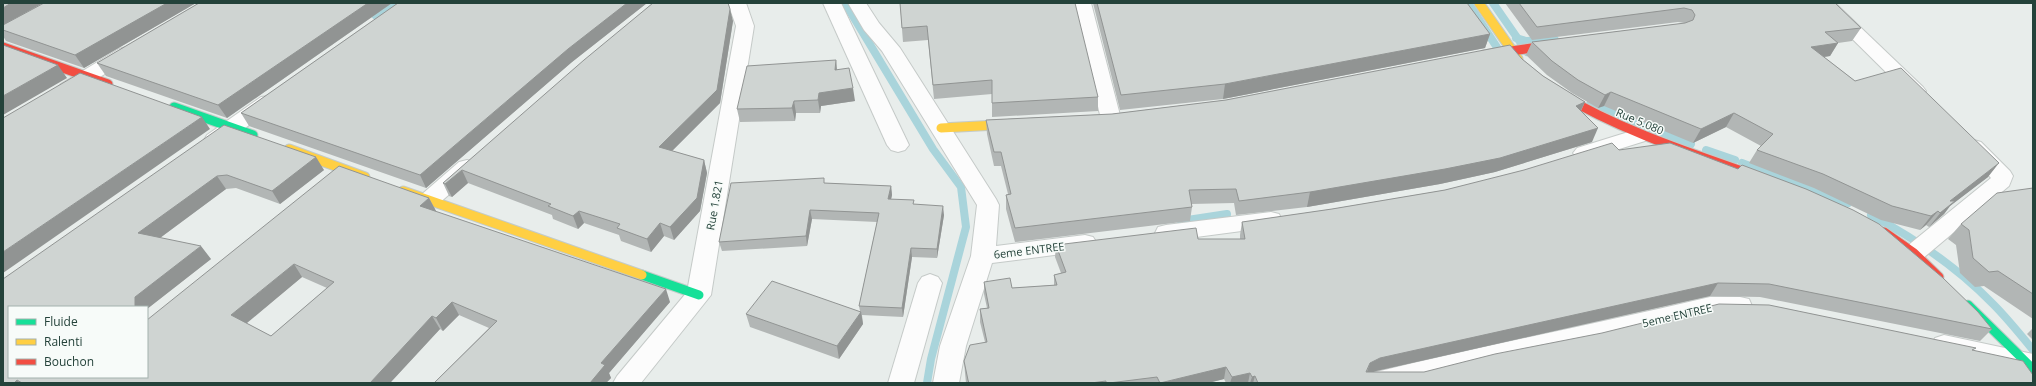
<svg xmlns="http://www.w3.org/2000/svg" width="2036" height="386" font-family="'Open Sans',sans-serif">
<rect width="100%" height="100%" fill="#e8edeb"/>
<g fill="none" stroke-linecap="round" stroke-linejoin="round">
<g stroke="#a9d4db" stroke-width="8">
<polyline points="845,3 933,149 961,187 966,227 931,359 927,383"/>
<polyline points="1468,3 1502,55"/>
<polyline points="1493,3 1527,52"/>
<polyline points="375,15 393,3"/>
<polyline points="1516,38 1526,41 1555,40"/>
<polyline points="1591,102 1626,120 1691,144"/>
<polyline points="1706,150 1735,160"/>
<polyline points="1742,163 1848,203"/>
<path d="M1871,215c45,24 86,52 122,89 14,14 27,30 40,46"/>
<polyline points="1181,221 1227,214"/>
</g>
<defs>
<g id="street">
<polygon points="728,3 746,3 754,26 711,295 641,383 613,383 617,376 687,292 736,26"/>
<polygon points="823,3 841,3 909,145 905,150 898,152 891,150 887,145"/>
<polygon points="848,3 866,3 879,23 900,48 996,199 999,205 996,246 1085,235 1093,237 1097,243 1093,249 1085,251 992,263 966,346 959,383 933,383 940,346 971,256 977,205 882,51 864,30"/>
<polygon points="1073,3 1091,3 1121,119 1118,124 1111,126 1104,124 1101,119"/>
<polygon points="1816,3 1835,3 1923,87 1926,91 1923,95 1916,97 1909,95"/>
<polygon points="126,47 133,49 136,53 133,57 75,92 68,94 61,92 58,88 61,84 119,49"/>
<polygon points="268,96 275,97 278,102 275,107 221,145 214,147 207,145 204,140 207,135 261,97"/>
<polygon points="1638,129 1645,131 1648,136 1645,141 1584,160 1577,158 1573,153 1577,148"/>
<polygon points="1974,140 1981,142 2010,171 2013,176 2009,186 1922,259 1914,262 1906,259 1902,253 1906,247 1991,178 1963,147 1967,142"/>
<polygon points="467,160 475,162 478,167 475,172 437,205 429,208 421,205 418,200 421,195 459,162"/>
<polygon points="1271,212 1279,214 1282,220 1279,226 1166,241 1158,239 1155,233 1158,227 1166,225"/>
<polygon points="930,274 938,277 942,283 914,383 888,383 918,283 922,277"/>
<path d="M1710,297h30l9,2 3,7 -3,7 -9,2h-30l-115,29 -106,21 -71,18h-55l4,-7 9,-4c111,-27 223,-49 334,-75z"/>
<polygon points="1944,335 2033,354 2033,370 2027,372 1935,352 1931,345 1935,338"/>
</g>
<g id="fast">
<polyline points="174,107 253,135"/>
<polyline points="642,275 699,295"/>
<polyline points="1968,305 2033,369"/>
</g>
<g id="slow">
<polyline points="1479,3 1518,59"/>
<polyline points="941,128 1016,124"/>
<polyline points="289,149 365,177"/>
<polyline points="403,191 642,275"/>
</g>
<g id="jam">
<polyline points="3,47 108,84"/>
<polyline points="1484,55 1559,44"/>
<path d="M1558,93c65,39 136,61 207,86"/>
<polyline points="1884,232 1914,253 1939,277"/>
</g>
</defs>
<use href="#street" stroke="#c5cac8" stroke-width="2"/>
<use href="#fast" stroke="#c3cbc8" stroke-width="11"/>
<use href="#slow" stroke="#c3cbc8" stroke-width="11"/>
<use href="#jam" stroke="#c3cbc8" stroke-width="11"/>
<use href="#street" fill="#fcfcfc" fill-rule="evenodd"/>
<use href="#fast" stroke="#16e098" stroke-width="9"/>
<use href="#slow" stroke="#ffcf43" stroke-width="9"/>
<use href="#jam" stroke="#f24e42" stroke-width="9"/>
</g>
<g fill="#b2b6b5" fill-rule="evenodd">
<polygon points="3,3 43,3 16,18 44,3 196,3 84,68 6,41 3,36"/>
<polygon points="199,3 392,3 227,118 106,76 97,63"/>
<polygon points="398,3 647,3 572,62 426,188 249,126 241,113"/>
<polygon points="653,3 733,21 720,103 672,151 704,160 707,173 700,211 674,240 664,236 651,252 621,241 619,235 584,223 578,229 553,219 552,215 468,183 452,197 449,196 443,183"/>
<polygon points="900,3 1098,97 1098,111 992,117 992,94 934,99 928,40 903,42"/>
<polygon points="1093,3 1468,3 1468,4 1490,34 1485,48 1223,99 1120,110"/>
<polygon points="1505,3 1835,3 1861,28 1852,41 1838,43 1830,56 1824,57 1855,81 1988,177 1950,206 1944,214 1929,227 1926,225 1920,230 1881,220 1814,188 1749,163 1757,150 1761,146 1726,127 1693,143 1604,106 1598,108 1572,93 1547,75 1526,55 1532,42 1685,23 1678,22 1532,40"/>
<polygon points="1522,59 1543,76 1585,102 1581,111 1592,142 1495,172 1440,184 1307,207 1236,215 1234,203 1191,204 1192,207 1190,221 1015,242 1006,209 1006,195 1008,194 1001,166 994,166 987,134 986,120 1112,114 1226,100"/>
<polygon points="836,60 837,70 855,101 821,106 820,113 796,113 795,121 740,122 737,109"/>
<path d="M224,125l100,45 -44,34 -44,-16 -10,1 -66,49 51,21 -64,50v-2l-138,70h138v-57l282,-122 7,13 -1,1 235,90 -61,71 2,5 -5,5h-172l55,-55 -30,-13 -16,16 -3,-2 -50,54h-387zM302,277l25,11 -56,48 -25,-13z"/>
<polygon points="1619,150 1992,329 1980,341 1760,297 1710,296 1376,371 1373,372 1424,372 1973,351 2033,383 1226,383 1224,379 1208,383 966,383 965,373 964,361 985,342 980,322 980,309 987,308 984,294 984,282 1012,288 1054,285 1054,275 1061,273 1055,257 1056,245 1198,239 1240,239 1240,235 1242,222 1332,209 1445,190"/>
<polygon points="825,183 891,186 892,195 891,199 914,204 944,215 937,258 912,257 903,317 862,315 863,324 839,359 750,327 746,314 860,311 859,306 877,222 812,219 807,246 722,251 719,242"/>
<polygon points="2033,188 2033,319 1984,286 1975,287 1960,273 1956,245 1948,239 1961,224"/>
<polygon points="2033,328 2033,340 2027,334"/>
</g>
<g fill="#919493">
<polygon points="11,3 43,3 3,25 3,8"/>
<polygon points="167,3 196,3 84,68 75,55"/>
<polygon points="368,3 392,3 227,118 218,105"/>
<polygon points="627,3 647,3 572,62 426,188 420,175 568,49"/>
<polygon points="730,9 733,21 720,103 663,160 659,147"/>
<polygon points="1490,34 1485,48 1223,99 1225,84"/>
<polygon points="1838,43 1830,56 1803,60 1811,47"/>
<polygon points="836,60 837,72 835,70"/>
<polygon points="58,65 67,78 3,115 3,96"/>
<polygon points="853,88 855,101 821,106 820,113 818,100 819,93"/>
<polygon points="1611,92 1604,106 1598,108 1605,95"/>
<polygon points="794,101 796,113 795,121 792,108"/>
<polygon points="1585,102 1578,116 1576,106"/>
<polygon points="1734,113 1726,127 1693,143 1701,129"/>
<polygon points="202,117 210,129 3,273 3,252"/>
<polygon points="1598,128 1592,142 1495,172 1440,184 1307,207 1310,192"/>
<polygon points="316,157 324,170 280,204 272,191"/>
<polygon points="704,160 707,173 700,211 674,240 670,227"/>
<polygon points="1999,163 1988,177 1950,206 1944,214 1929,227 1950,201"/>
<polygon points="462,170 468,183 452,197 445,184"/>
<polygon points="217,176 226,189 149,246 138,233"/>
<polygon points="891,186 892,195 889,208 888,199"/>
<polygon points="429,198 436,211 426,219 420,206"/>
<polygon points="943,206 944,215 937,258 937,249"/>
<polygon points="810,210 812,219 807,246 806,236"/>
<polygon points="579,211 584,223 578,229 573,216"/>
<polygon points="1938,211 1926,225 1920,230 1931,216"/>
<polygon points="660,223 664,236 651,252 647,239"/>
<polygon points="201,246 211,259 147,309 147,307 135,307 135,297"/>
<polygon points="911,248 912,257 903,317 902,308"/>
<polygon points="294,264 302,277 241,328 231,315"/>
<polygon points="1718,283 1710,296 1376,371 1366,375 1370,363 1380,358"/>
<polygon points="666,289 670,302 609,373 611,378 606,383 590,383 601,363"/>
<polygon points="452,302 459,315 443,331 436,318"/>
<polygon points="861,312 863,324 839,359 837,346"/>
<polygon points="432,316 440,329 390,383 370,383"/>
<polygon points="1226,367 1224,379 1208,383 1160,383"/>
<polygon points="1250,373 1248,383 1230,383 1232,377"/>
<polygon points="1255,376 1253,383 1250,383 1252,377"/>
<polygon points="17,380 20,383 14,383"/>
</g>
<g fill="#cfd4d2" stroke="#919493" fill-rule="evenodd">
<polygon points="3,3 11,3 3,8"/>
<polygon points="44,3 167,3 75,55 3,30 3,25"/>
<polygon points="199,3 368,3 218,105 97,63"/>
<polygon points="398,3 627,3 568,49 420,175 241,113"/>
<polygon points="653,3 728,3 730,9 717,90 659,147 704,160 697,198 670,227 660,223 647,239 617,228 620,224 579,211 573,216 548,206 551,204 462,170 445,184 443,183 584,60"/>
<polygon points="900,3 1075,3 1098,97 992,103 992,80 933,85 927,26 902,28"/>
<polygon points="1097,3 1467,3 1490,34 1225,84 1121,95"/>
<polygon points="1519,3 1835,3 1861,28 1825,32 1838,43 1811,47 1855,81 1901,68 1999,163 1950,201 1955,201 1940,213 1938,211 1931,216 1892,206 1823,174 1757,150 1773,134 1734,113 1701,129 1611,92 1605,95 1578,80 1552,61 1532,42 1685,23 1693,20 1695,15 1692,10 1684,8 1537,27"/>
<polygon points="3,45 58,65 3,96"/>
<polygon points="1510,45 1522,59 1543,76 1585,102 1576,106 1598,128 1500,158 1445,169 1310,192 1239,201 1236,189 1189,190 1192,207 1015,228 1006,195 1011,194 1001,152 994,152 986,120 1112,114 1226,100"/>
<polygon points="836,60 835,70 849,68 853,88 819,93 818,100 794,101 792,108 737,109 747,66"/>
<polygon points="80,73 202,117 3,252 3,118"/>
<path d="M224,125l92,32 -44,34 -45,-16 -10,1 -79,57 63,13 -66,51v10h-126v70h138v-57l192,-154 90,32 -9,8 246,83 -65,74 4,2 -15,18h-156l63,-62 -45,-19 -16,16 -4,-2 -62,67h-348l-5,-3 -3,3h-11v-104zM294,264l40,18 -63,54 -40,-21z"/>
<polygon points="1612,143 1619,150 1670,143 1738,169 1742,165 1806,189 1853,210 1879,224 1943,278 1978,312 1992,329 1769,284 1718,283 1380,358 1370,363 1366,372 1424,372 1495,354 1602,333 1719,304 1769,305 1976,348 1972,350 2023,361 2033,375 2033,383 1258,383 1255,376 1252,377 1250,373 1232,377 1226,367 1160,383 1157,377 1109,383 1106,383 1106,381 1091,383 969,383 968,380 964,361 970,345 987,342 980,309 989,308 984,282 1010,278 1012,288 1057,285 1054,275 1066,272 1056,245 1196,228 1198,239 1245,239 1242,222 1332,209 1445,190 1524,170"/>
<polygon points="824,178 824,183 891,186 888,199 914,200 913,204 943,206 937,249 911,248 902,308 859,306 879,213 810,210 806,236 719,242 731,183"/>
<polygon points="2033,188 2033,294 1998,271 1989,272 1973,258 1969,230 1961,224 1997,193"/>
<polygon points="772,281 861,312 837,346 746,314"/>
</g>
<g text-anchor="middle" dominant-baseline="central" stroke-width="3" stroke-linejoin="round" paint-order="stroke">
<g font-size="11" fill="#24423a" stroke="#f7fbf9">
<text transform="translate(1640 121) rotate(23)">Rue 5.080</text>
<text transform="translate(714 205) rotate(-80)">Rue 1.821</text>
<text transform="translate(1029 250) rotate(-7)">6eme ENTREE</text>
<text transform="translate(1677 315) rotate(-13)">5eme ENTREE</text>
</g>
</g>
<rect width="2036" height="386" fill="none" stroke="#24423a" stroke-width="8"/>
<rect x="8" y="306" width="140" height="72" fill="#f7fbf9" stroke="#a3b1ad"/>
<rect x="16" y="319" width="20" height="6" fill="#16e098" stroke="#a3b1ad"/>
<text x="44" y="326" font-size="12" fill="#24423a">Fluide</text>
<rect x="16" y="339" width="20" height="6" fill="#ffcf43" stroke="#a3b1ad"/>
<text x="44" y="346" font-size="12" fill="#24423a">Ralenti</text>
<rect x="16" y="359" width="20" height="6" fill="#f24e42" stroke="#a3b1ad"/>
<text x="44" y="366" font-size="12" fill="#24423a">Bouchon</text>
</svg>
